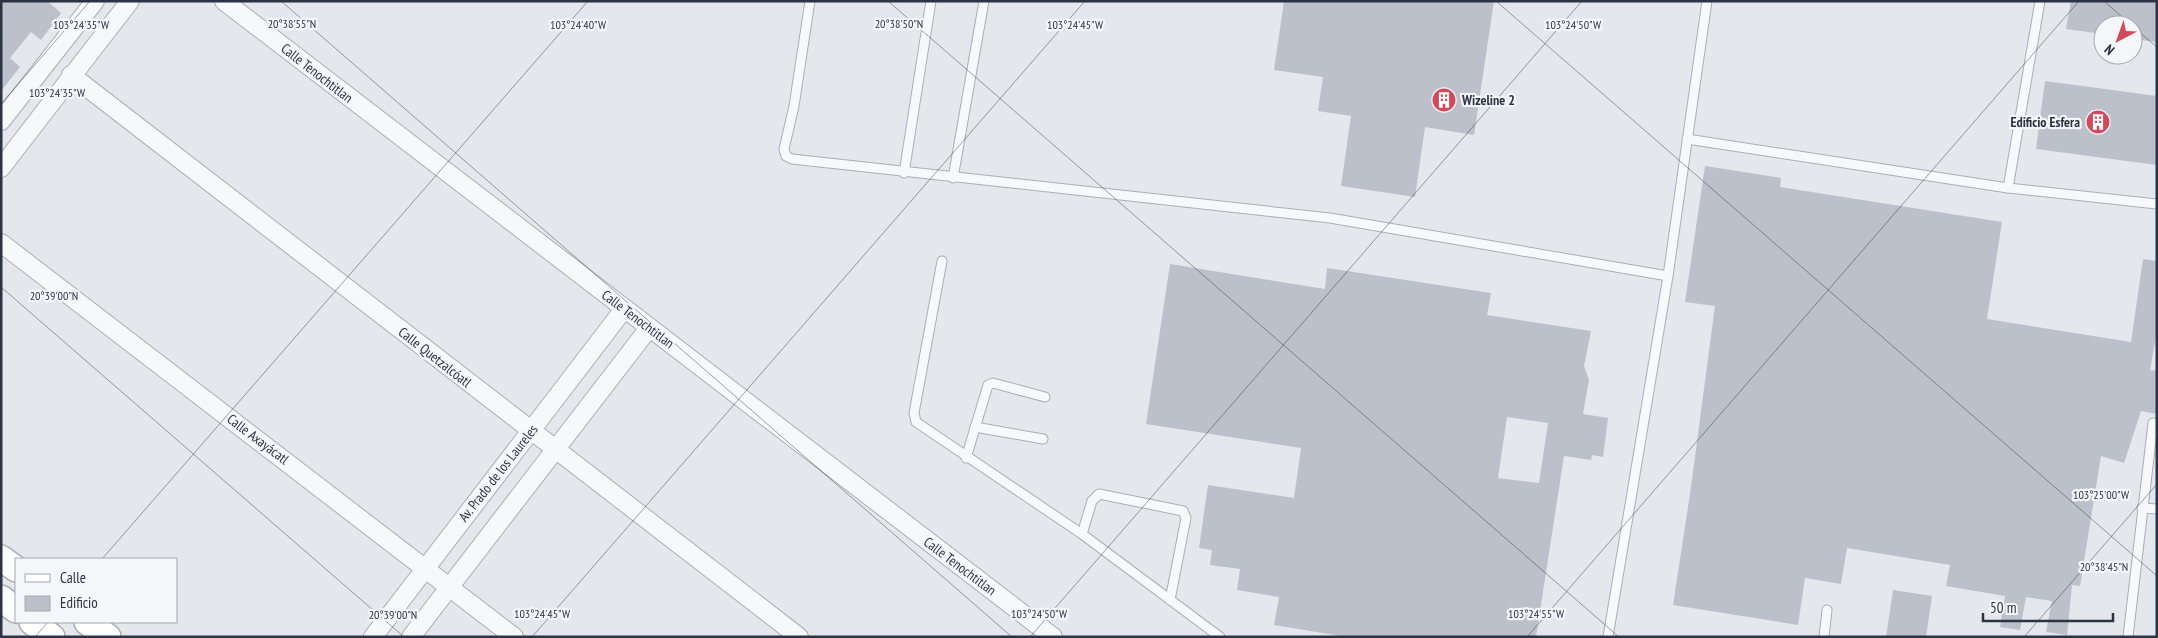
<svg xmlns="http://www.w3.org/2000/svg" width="2158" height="638" font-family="'PT Sans Narrow',sans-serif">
<rect width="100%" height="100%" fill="#e4e7ec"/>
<g fill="#bbc0ca" fill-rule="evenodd">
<polygon points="1,1 47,1 61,13 41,40 31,32 10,58 20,67 1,91"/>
<polygon points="1284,1 1494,1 1474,135 1425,127 1415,197 1341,186 1351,116 1318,111 1323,77 1274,70"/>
<polygon points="2071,1 2157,1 2157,42 2133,39 2133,25 2103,25 2103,34 2066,29"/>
<polygon points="2045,81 2157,96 2157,165 2036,149"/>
<polygon points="1705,166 1781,178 1780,187 2002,222 1987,319 2131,342 2143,259 2157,261 2157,331 2150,370 2157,371 2157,414 2141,411 2124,463 2101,456 2080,586 2072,585 2067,635 2046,632 2052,601 2026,597 2020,630 2000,627 2005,596 1946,586 1950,565 1847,548 1841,584 1805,578 1798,625 1673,605 1690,494 1715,306 1685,302"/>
<path d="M1170,264l155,25 2,-21 164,25 -4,22 104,16 -7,35 5,14 -6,34 25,4 -5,39 -11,-2 -1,5 -27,-4 -28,181h-189l-73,-12 5,-28 -42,-7 3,-21 -30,-4 2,-15 -13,-2 9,-63 86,13 7,-50 -155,-24zM1507,417l41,6 -9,60 -41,-5z"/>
<polygon points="1893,590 1932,596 1926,637 1886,637"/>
</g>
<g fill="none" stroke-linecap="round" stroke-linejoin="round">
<defs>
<g id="lane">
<polyline points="810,1 794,106 784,149 786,156 792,159 1330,218 1668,276"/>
<polyline points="1687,139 2008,188 2157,204"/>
<polyline points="904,173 931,1"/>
<polyline points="953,178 984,1"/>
<polyline points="2008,188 2040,1"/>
<polyline points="942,261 914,413 916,422 1082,534 1220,637"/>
<polyline points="975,427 1043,439"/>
<polyline points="966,458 988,385 993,383 1045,397"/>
<polyline points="2142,508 2157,509"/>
<polyline points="1082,534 1092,501 1099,494 1183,511 1186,518 1170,600"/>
<polyline points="1608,637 1668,276 1707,1"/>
<polyline points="1824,637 1827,610"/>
<polyline points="2128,637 2153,423"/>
</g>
<g id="street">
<polyline points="224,1 1053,637"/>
<polyline points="71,75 799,637"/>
<polyline points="1,121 95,1"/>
<polyline points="1,168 130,1"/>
<polyline points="1,243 514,637"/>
<polyline points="373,637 624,309"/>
<polyline points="411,637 649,328"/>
</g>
<g id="secondary">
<polyline points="1,558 16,569"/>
<polyline points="1,598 16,610"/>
<polyline points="32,622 52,637"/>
<polyline points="87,622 108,637"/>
</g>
</defs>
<use href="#lane" stroke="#a9aeb7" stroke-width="11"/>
<use href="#street" stroke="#a9aeb7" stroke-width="20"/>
<use href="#secondary" stroke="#a9aeb7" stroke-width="28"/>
<use href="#lane" stroke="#f7f8fa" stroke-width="9"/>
<use href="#street" stroke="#f7f8fa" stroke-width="18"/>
<use href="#secondary" stroke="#fff" stroke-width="25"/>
</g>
<path fill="none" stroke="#2b3445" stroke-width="1" stroke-opacity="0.45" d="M281,1l731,636M888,1l731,636M1496,1l661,575M2104,1l27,24M2133,27l24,20M1,104l89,-103M1,287l403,350M102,559l486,-558M35,637l13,-15M532,637l553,-636M1030,637l552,-636M1527,637l552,-636M2024,637l133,-153"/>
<defs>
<symbol id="building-disc" viewBox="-11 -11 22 22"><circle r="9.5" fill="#d1495b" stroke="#f4f6f9"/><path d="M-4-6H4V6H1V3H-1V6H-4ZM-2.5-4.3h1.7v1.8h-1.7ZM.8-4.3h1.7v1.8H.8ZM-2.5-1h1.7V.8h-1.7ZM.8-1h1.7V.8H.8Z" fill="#fff"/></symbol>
</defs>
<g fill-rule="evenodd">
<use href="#building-disc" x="1430" y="86" width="28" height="28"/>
<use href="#building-disc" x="2084" y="108" width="28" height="28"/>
</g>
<g text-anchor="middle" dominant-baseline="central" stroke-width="4.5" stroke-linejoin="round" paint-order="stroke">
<g font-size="14" fill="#2b3445" stroke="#f4f6f9">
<text transform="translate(317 73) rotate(38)">Calle Tenochtitlan</text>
<text transform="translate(638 319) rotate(37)">Calle Tenochtitlan</text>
<text transform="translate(435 357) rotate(38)">Calle Quetzalcóatl</text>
<text transform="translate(258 439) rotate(37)">Calle Axayácatl</text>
<text transform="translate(498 473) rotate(-52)">Av. Prado de los Laureles</text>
<text transform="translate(960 566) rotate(37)">Calle Tenochtitlan</text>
</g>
<g font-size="14" font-weight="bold" fill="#2b3445" stroke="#f4f6f9" text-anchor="start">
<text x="1462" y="100">Wizeline 2</text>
<text x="2080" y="122" text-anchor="end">Edificio Esfera</text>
</g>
</g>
<g font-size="12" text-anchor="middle" fill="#2b3445" stroke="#f4f6f9" stroke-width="4.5" stroke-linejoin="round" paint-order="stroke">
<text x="292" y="28">20°38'55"N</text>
<text x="899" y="28">20°38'50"N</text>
<text x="81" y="29">103°24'35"W</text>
<text x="578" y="29">103°24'40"W</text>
<text x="1075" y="29">103°24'45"W</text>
<text x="1573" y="29">103°24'50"W</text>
<text x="57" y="97">103°24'35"W</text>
<text x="54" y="300">20°39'00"N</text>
<text x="2101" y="499">103°25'00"W</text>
<text x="2104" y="571">20°38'45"N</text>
<text x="542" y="618">103°24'45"W</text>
<text x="1039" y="618">103°24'50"W</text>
<text x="1536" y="618">103°24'55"W</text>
<text x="393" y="619">20°39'00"N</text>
</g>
<rect width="2158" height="638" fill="none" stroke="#2b3445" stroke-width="5"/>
<rect x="15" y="558" width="162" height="65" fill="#f4f6f9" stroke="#a4a8b1"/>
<rect x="25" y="574" width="25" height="8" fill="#ffffff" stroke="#a4a8b1"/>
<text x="60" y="583" font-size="15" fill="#2b3445">Calle</text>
<rect x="25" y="596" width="25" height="15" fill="#bbc0ca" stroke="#a4a8b1"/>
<text x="60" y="608" font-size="15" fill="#2b3445">Edificio</text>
<g transform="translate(2118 40) rotate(221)"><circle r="24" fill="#f4f6f9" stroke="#a4a8b1"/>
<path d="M0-4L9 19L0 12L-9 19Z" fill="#d1495b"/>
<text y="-8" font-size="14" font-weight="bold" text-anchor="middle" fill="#2b3445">N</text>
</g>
<path d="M1983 613v8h130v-8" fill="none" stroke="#2b3445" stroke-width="2.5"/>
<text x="1990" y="613" font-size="15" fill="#2b3445" stroke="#f4f6f9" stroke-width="4" paint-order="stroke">50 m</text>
</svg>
